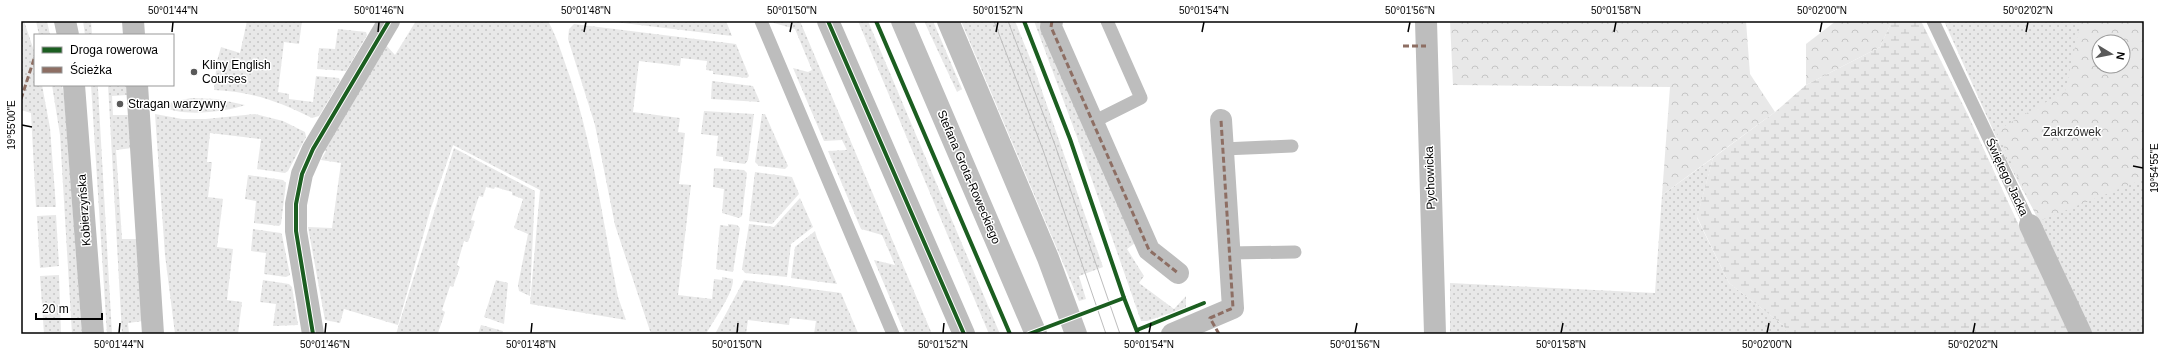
<svg xmlns="http://www.w3.org/2000/svg" width="2165" height="355" font-family="Helvetica,sans-serif">
<defs>
<pattern id="grass-dots" width="8" height="8" patternUnits="userSpaceOnUse"><rect width="8" height="8" fill="#e8e8e8"/><path d="M2 2h.1M6 6h.1" fill="none" stroke="#c5c5c5" stroke-width="1.8" stroke-linecap="round"/></pattern>
<pattern id="forest-crowns" width="20" height="18" patternUnits="userSpaceOnUse"><rect width="20" height="18" fill="#e8e8e8"/><path d="M2 6a3 3 0 1 1 6 0M12 15a3 3 0 1 1 6 0" fill="none" stroke="#c5c5c5"/></pattern>
<pattern id="wetland-marsh" width="20" height="14" patternUnits="userSpaceOnUse"><rect width="20" height="14" fill="#e8e8e8"/><path d="M1 5h8M5 5V1M11 12h8M15 12V8" fill="none" stroke="#c5c5c5"/></pattern>
</defs>
<rect width="100%" height="100%" fill="#fff"/>
<g fill="url(#grass-dots)" fill-rule="evenodd">
<polygon points="21,21 24,21 35,54 35,85 42,85 50,128 56,207 36,207 31,113 21,110"/>
<polygon points="36,21 47,21 50,35 39,35"/>
<polygon points="83,21 91,21 92,35 85,35"/>
<path d="M247,21h55l-3,23 -15,-2 -6,50 11,2v5l24,3 3,-26 23,2 1,3 -21,35 -7,2c-34,-17 -60,-26 -98,-28l3,-29 4,-14 19,6z"/>
<path d="M416,21h132c10,18 15,37 22,56 24,72 33,147 48,220l8,23 -96,-16 10,-114 -87,-45 -22,63 -33,117 -54,-16 -4,14 -15,-3 -17,-93 24,1 9,-65 -20,-3 5,-9 -5,-4 63,-104 11,12z"/>
<polygon points="606,21 726,21 732,36"/>
<polygon points="773,21 800,21 932,334 905,334 874,260 895,265 882,235 861,229 828,151 847,150 842,140 824,141 793,68 808,72 812,70 795,29 774,23"/>
<polygon points="858,21 868,21 1000,334 989,334"/>
<polygon points="924,21 933,21 962,89 957,92"/>
<polygon points="961,21 1015,21 1034,68 1103,267 1079,276 1086,299 1079,301"/>
<polygon points="1034,21 1043,21 1135,243 1127,249 1144,276 1139,283 1174,309 1186,296 1186,308 1147,321 1141,321 1077,137"/>
<path d="M1944,21h200v313h-53l-57,-123 -27,-50zM2099,42h24v24h-24z"/>
<path d="M574,24l162,20 13,32 -2,2 -34,-4v-3l-7,-1 1,-9 -26,-3 -1,8 -41,-5 -6,51 47,6 -2,14 7,1 -6,51 12,1 -13,110 34,4 2,-20 8,1v-3l11,2c1,14 -20,42 -27,55h-55l-36,-109 -20,-100 -27,-86 1,-10z"/>
<polygon points="338,29 366,32 367,35 346,71 317,69 319,48 335,49"/>
<polygon points="712,81 753,86 760,102 711,99"/>
<polygon points="52,85 62,85 64,95 82,334 72,334 60,135"/>
<polygon points="91,85 98,85 98,89 112,334 107,334"/>
<polygon points="108,85 126,85 127,95 112,96 113,115 129,115 132,148 116,150 122,239 138,239 143,321 128,323 129,334 122,334"/>
<path d="M191,98l26,1 28,6c-19,7 -63,12 -81,2l5,-4z"/>
<polygon points="704,111 754,114 748,160 745,164 723,161 723,157 716,156 718,136 701,134"/>
<polygon points="155,114 182,119 206,119 255,114 283,121 305,132 306,137 288,171 285,173 257,169 261,139 210,133 207,162 212,162 208,197 223,199 217,247 233,249 227,300 242,302 238,334 175,334 165,255"/>
<polygon points="762,114 765,114 788,166 785,169 759,166 755,162"/>
<polygon points="454,148 535,191 530,296 519,291 518,285 528,234 514,228 523,199 512,195 512,192 495,187 494,189 486,187 483,197 479,196 471,220 475,221 468,242 464,241 457,265 460,267 453,287 450,286 442,310 445,312 438,333 396,334"/>
<polygon points="1713,158 1697,218 1729,283 1784,326 1787,334 1450,334 1450,283 1655,293 1662,195"/>
<polygon points="714,168 744,170 747,173 742,216 739,218 722,213 724,189 713,187"/>
<polygon points="755,172 792,177 799,194 772,224 749,221"/>
<polygon points="248,175 283,180 286,183 281,224 279,226 254,223 256,201 245,199"/>
<polygon points="800,198 813,227 791,244 787,277 745,273 742,269 749,224 774,227"/>
<polygon points="56,215 59,266 40,268 37,216"/>
<polygon points="728,224 737,225 740,228 733,272 716,269 720,225 728,226"/>
<polygon points="253,229 281,233 282,235 290,275 286,277 264,274 266,253 251,251"/>
<polygon points="815,231 817,238 837,284 791,278 795,247"/>
<polygon points="59,275 61,334 44,334 40,276"/>
<polygon points="263,280 289,284 292,287 298,325 273,326 276,304 260,302"/>
<polygon points="496,280 508,283 504,324 484,317"/>
<polygon points="744,280 841,293 858,333 814,334 816,321 790,318 789,325 748,320 746,334 715,334"/>
<polygon points="481,325 503,331 502,334 478,334"/>
</g>
<g fill="url(#forest-crowns)" fill-rule="evenodd">
<polygon points="1450,21 1746,21 1750,74 1775,112 1662,195 1670,87 1453,85"/>
<polygon points="1836,21 1892,21 1880,47 1806,85 1806,44"/>
<path d="M2081,21h63v158l-105,42 -43,-90 69,-40zM2099,42h24v24h-24z"/>
</g>
<polygon fill="url(#wetland-marsh)" points="1892,21 1921,21 1968,115 2069,334 1787,334 1784,326 1729,283 1697,217 1713,158 1775,112 1806,85 1880,47"/>
<g fill="none" stroke-linecap="round" stroke-linejoin="round">
<g stroke="#bdbdbd" stroke-width="13">
<polyline points="761,21 893,334"/>
<polyline points="1933,21 2030,225"/>
<polyline points="1093,122 1141,98 1107,21"/>
<polyline points="1223,149 1292,146"/>
<polyline points="1229,253 1295,252"/>
</g>
<g stroke="#bdbdbd" stroke-width="22">
<polyline points="133,21 134,35"/>
<polyline points="828,21 964,334"/>
<polyline points="1052,21 1051,27 1149,250 1178,273"/>
<polyline points="1426,21 1435,334"/>
<polyline points="137,85 153,334"/>
<polyline points="2030,225 2081,334"/>
<polyline points="313,334 296,231 296,204 302,174 313,149 389,21"/>
<polyline points="1172,334 1233,308 1221,120"/>
</g>
<g stroke="#bdbdbd" stroke-width="22">
<polyline points="65,21 68,35"/>
<polyline points="74,85 93,334"/>
</g>
<g stroke="#bfbfbf" stroke-width="22">
<polyline points="902,21 1036,334"/>
<polyline points="948,21 1048,258 1076,334"/>
</g>
<g stroke="#bdbdbd" stroke-width="1">
<polyline points="994,21 1043,150 1106,334"/>
<polyline points="1008,21 1055,145 1120,334"/>
</g>
<g stroke="#8d6e63" stroke-width="3" stroke-dasharray="6 3" stroke-linecap="butt">
<polyline points="1052,21 1051,27 1149,250 1178,273"/>
<polyline points="1403,46 1426,46"/>
<polyline points="21,99 35,56"/>
<polyline points="1219,334 1210,318 1233,308 1221,120"/>
</g>
<defs>
<g id="cycleway">
<polyline points="828,21 964,334"/>
<polyline points="876,21 1010,334"/>
<polyline points="1024,21 1070,139 1124,298 1138,334"/>
<polyline points="1137,330 1204,303"/>
<polyline points="313,334 296,231 296,204 302,174 313,149 389,21"/>
<polyline points="1029,334 1124,298"/>
</g>
</defs>
<use href="#cycleway" stroke="#fff" stroke-width="6"/>
<use href="#cycleway" stroke="#1b5e20" stroke-width="4"/>
</g>
<path fill="none" stroke="#000" stroke-width="1.5" d="M172,32l1,-10M378,32l1,-10M584,32l2,-10M790,32l2,-10M996,32l2,-10M1202,32l2,-10M1408,32l2,-10M1614,32l2,-10M1820,32l2,-10M2026,32l2,-10M22,125l10,2M2133,166l10,2M119,333l1,-10M325,333l1,-10M531,333l1,-10M737,333l1,-10M943,333l1,-10M1149,333l2,-10M1355,333l2,-10M1561,333l2,-10M1767,333l2,-10M1973,333l2,-10"/>
<g fill="#595959" stroke="#fff" stroke-width="1.5">
<circle cx="194" cy="72" r="4"/>
<circle cx="120" cy="104" r="4"/>
</g>
<g text-anchor="middle" dominant-baseline="central" stroke-width="3" stroke-linejoin="round" paint-order="stroke">
<g font-size="12" fill="#000" stroke="#fff" text-anchor="start">
<text x="202" y="65">Kliny English<tspan x="202" dy="14">Courses</tspan></text>
<text x="128" y="104">Stragan warzywny</text>
</g>
<g font-size="12" fill="#2d2d2d" stroke="#fff">
<text x="2072" y="132">Zakrzówek</text>
</g>
<g font-size="12" fill="#000" stroke="#fff">
<text transform="translate(969 177) rotate(67)">Stefana Grota-Roweckiego</text>
<text transform="translate(2007 177) rotate(65)">Świętego Jacka</text>
<text transform="translate(1430 178) rotate(-92)">Pychowicka</text>
<text transform="translate(84 210) rotate(-94)">Kobierzyńska</text>
</g>
</g>
<rect width="2165" height="355" fill="none" stroke="#ffffff" stroke-width="44"/>
<rect x="34" y="34" width="140" height="52" fill="#ffffff" stroke="#999999"/>
<rect x="42" y="47" width="20" height="6" fill="#1b5e20" stroke="#999999"/>
<text x="70" y="54" font-size="12" fill="#000000">Droga rowerowa</text>
<rect x="42" y="67" width="20" height="6" fill="#8d6e63" stroke="#999999"/>
<text x="70" y="74" font-size="12" fill="#000000">Ścieżka</text>
<g transform="translate(2111 54) rotate(100)"><circle r="19" fill="#ffffff" stroke="#999999"/>
<path d="M0-3L7 15L0 10L-7 15Z" fill="#595959"/>
<text y="-6" font-size="11" font-weight="bold" text-anchor="middle" fill="#000000">N</text>
</g>
<path d="M36 313v6h66v-6" fill="none" stroke="#000000" stroke-width="2"/>
<text x="42" y="313" font-size="12" fill="#000000" stroke="#ffffff" stroke-width="3" paint-order="stroke">20 m</text>
<rect x="22" y="22" width="2121" height="311" fill="none" stroke="#000" stroke-width="1.5"/>
<g font-size="10" text-anchor="middle" fill="#000">
<text x="173" y="14">50°01'44"N</text>
<text x="379" y="14">50°01'46"N</text>
<text x="586" y="14">50°01'48"N</text>
<text x="792" y="14">50°01'50"N</text>
<text x="998" y="14">50°01'52"N</text>
<text x="1204" y="14">50°01'54"N</text>
<text x="1410" y="14">50°01'56"N</text>
<text x="1616" y="14">50°01'58"N</text>
<text x="1822" y="14">50°02'00"N</text>
<text x="2028" y="14">50°02'02"N</text>
<text transform="translate(11 125) rotate(-90)" y="4">19°55'00"E</text>
<text transform="translate(2154 168) rotate(-90)" y="4">19°54'55"E</text>
<text x="119" y="348">50°01'44"N</text>
<text x="325" y="348">50°01'46"N</text>
<text x="531" y="348">50°01'48"N</text>
<text x="737" y="348">50°01'50"N</text>
<text x="943" y="348">50°01'52"N</text>
<text x="1149" y="348">50°01'54"N</text>
<text x="1355" y="348">50°01'56"N</text>
<text x="1561" y="348">50°01'58"N</text>
<text x="1767" y="348">50°02'00"N</text>
<text x="1973" y="348">50°02'02"N</text>
</g>
</svg>
